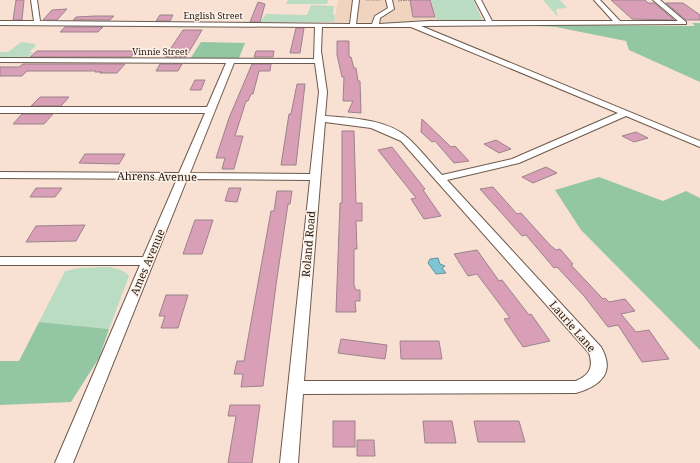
<svg xmlns="http://www.w3.org/2000/svg" width="700" height="463" font-family="'Noto Serif',serif">
<rect width="100%" height="100%" fill="#f8e1d2"/>
<polygon fill="#f1d4c0" points="338,0 473,0 483,21 408,21 400,23 334,22"/>
<g fill="#badcc3">
<polygon points="288,0 328,0 327,4 286,4"/>
<polygon points="431,0 473,0 483,21 437,21"/>
<polygon points="543,0 560,0 567,8 556,9 558,17"/>
<polygon points="311,5 334,6 333,15 335,15 334,22 260,22 266,14 307,15"/>
<polygon points="21,42 35,44 36,46 29,52 33,52 28,57 0,57 0,52 8,52"/>
<path d="M79,268c15,0 40,-5 50,8l-20,53 -70,-7 26,-51z"/>
</g>
<g fill="#93c6a2">
<polygon points="692,23 700,23 700,82 629,50 626,41 556,27 516,25 695,26"/>
<polygon points="201,42 245,43 239,58 190,59"/>
<polygon points="599,177 663,201 686,191 700,198 700,350 581,230 555,190"/>
<polygon points="39,322 109,329 99,358 71,402 0,405 0,361 19,361"/>
</g>
<polygon fill="#7fc5d4" stroke="#65949c" points="438,258 440,264 445,266 442,268 446,273 436,274 428,263 430,259"/>
<g fill="#d89fb6" stroke="#9c838d">
<polygon points="16,0 24,0 22,20 13,20"/>
<polygon points="410,0 430,0 435,17 413,17"/>
<polygon points="611,0 645,0 648,3 654,3 674,20 632,19"/>
<polygon points="258,2 265,4 260,22 250,22"/>
<polygon points="666,3 683,3 700,15 700,20 686,20"/>
<polygon points="67,9 57,20 43,20 52,10"/>
<polygon points="160,15 173,15 170,21 156,21"/>
<polygon points="95,16 114,16 110,20 73,20 76,17"/>
<polygon points="65,27 103,27 98,32 60,32"/>
<polygon points="296,28 304,28 300,53 290,53"/>
<polygon points="183,30 202,30 186,57 165,57"/>
<polygon points="337,41 349,41 349,57 351,57 354,68 356,68 358,81 360,81 361,113 348,112 353,101 343,101 344,77 342,77 337,55"/>
<polygon points="37,51 135,51 131,57 30,57"/>
<polygon points="256,51 274,51 273,57 254,57"/>
<polygon points="23,64 125,64 117,73 100,73 102,72 95,72 96,71 27,71 22,76 0,76 0,67 19,67"/>
<polygon points="160,64 182,64 178,71 156,71"/>
<polygon points="252,64 271,64 270,71 259,71 253,94 251,94 248,101 246,101 235,136 243,136 234,169 222,169 225,158 216,158 229,118"/>
<polygon points="195,80 205,80 201,90 190,90"/>
<polygon points="297,84 305,84 296,165 281,165 289,114 291,114"/>
<polygon points="40,97 69,97 61,106 31,106"/>
<polygon points="22,114 53,114 44,124 13,124"/>
<polygon points="422,119 451,147 455,146 469,161 454,163 435,141 432,142 421,132"/>
<polygon points="342,131 354,131 356,203 362,203 362,221 356,221 357,249 354,249 354,285 356,290 360,290 360,301 355,301 356,312 336,312 340,203 342,203"/>
<polygon points="636,132 648,138 634,142 622,136"/>
<polygon points="496,140 511,149 499,153 484,144"/>
<polygon points="392,147 425,189 423,190 441,216 424,219 411,199 416,198 378,150"/>
<polygon points="85,154 125,154 119,164 79,163"/>
<polygon points="546,167 557,173 533,183 522,177"/>
<polygon points="493,187 517,214 521,213 550,245 556,250 560,249 573,264 571,265 603,299 605,298 609,302 625,299 635,311 621,314 636,332 649,330 669,359 642,362 618,325 608,327 584,296 557,267 554,268 526,235 522,236 480,189"/>
<polygon points="36,188 62,188 55,197 30,197"/>
<polygon points="229,188 241,188 237,202 225,201"/>
<polygon points="277,191 292,191 290,204 288,204 276,285 263,386 241,387 243,374 234,374 237,361 244,361 271,211 274,211"/>
<polygon points="195,220 213,220 202,254 183,254"/>
<polygon points="85,225 76,241 26,242 36,226"/>
<polygon points="477,250 499,281 502,280 529,315 531,314 550,341 523,347 504,319 510,318 477,274 468,276 454,254"/>
<polygon points="166,295 188,295 178,328 161,328 165,316 159,316"/>
<polygon points="341,339 387,345 385,359 338,353"/>
<polygon points="400,341 439,341 442,359 401,359"/>
<polygon points="230,405 260,405 252,463 228,463 236,416 228,416"/>
<rect x="333" y="421" width="22" height="26"/>
<polygon points="423,421 452,421 456,443 425,443"/>
<polygon points="474,421 519,421 525,442 478,442"/>
<polygon points="357,440 374,440 375,456 357,456"/>
</g>
<g fill="none" stroke-linecap="round" stroke-linejoin="round">
<defs>
<path id="street" d="M31,0h6l3,21 310,3 3,-24h6l-3,24h16l3,-8 13,-8 -2,-8h6l2,9 -14,9 -1,6 50,-3h57l-11,-21h6l11,21h121l-19,-21h6l20,21h58l-25,-21h7l26,22v2l-265,2 279,115v6l-74,-31 -107,47 -72,17 154,167c15,26 -1,39 -25,46l-273,1 -5,69h-18l30,-283 -123,-1 -114,284h-18l85,-198h-140v-8h143l34,-78 -177,-1v-6l179,1 26,-60h-205v-6h207l19,-44 -226,-1v-4l314,1 1,-32 -315,-2v-4h34zM322,27h89l207,86 -106,46 -70,16c-11,-12 -22,-26 -34,-37 -20,-19 -57,-20 -83,-22l2,-24 -6,-41zM234,63h81l4,29 -9,82 -120,-1zM325,122l46,6 30,13 188,212c5,15 0,22 -13,28h-272z"/>
</defs>
<use href="#street" stroke="#6c594c" stroke-width="2"/>
<g stroke="#897a6f" stroke-width="1" stroke-dasharray="1.5 1" stroke-linecap="butt">
<polyline points="366,0 381,0"/>
<polyline points="398,1 410,0"/>
</g>
<use href="#street" fill="#fff" fill-rule="evenodd"/>
</g>
<g text-anchor="middle" dominant-baseline="central" stroke-width="3" stroke-linejoin="round" paint-order="stroke">
<g font-size="9" fill="#28201a" stroke="#fef1e7">
<text x="213" y="15">English Street</text>
<text x="160" y="51">Vinnie Street</text>
</g>
<g font-size="11" fill="#28201a" stroke="#fef1e7">
<text transform="translate(157 176) rotate(1)">Ahrens Avenue</text>
<text transform="translate(308 244) rotate(-85)">Roland Road</text>
<text transform="translate(147 262) rotate(-67)">Ames Avenue</text>
<text transform="translate(573 326) rotate(49)">Laurie Lane</text>
</g>
</g>
</svg>
